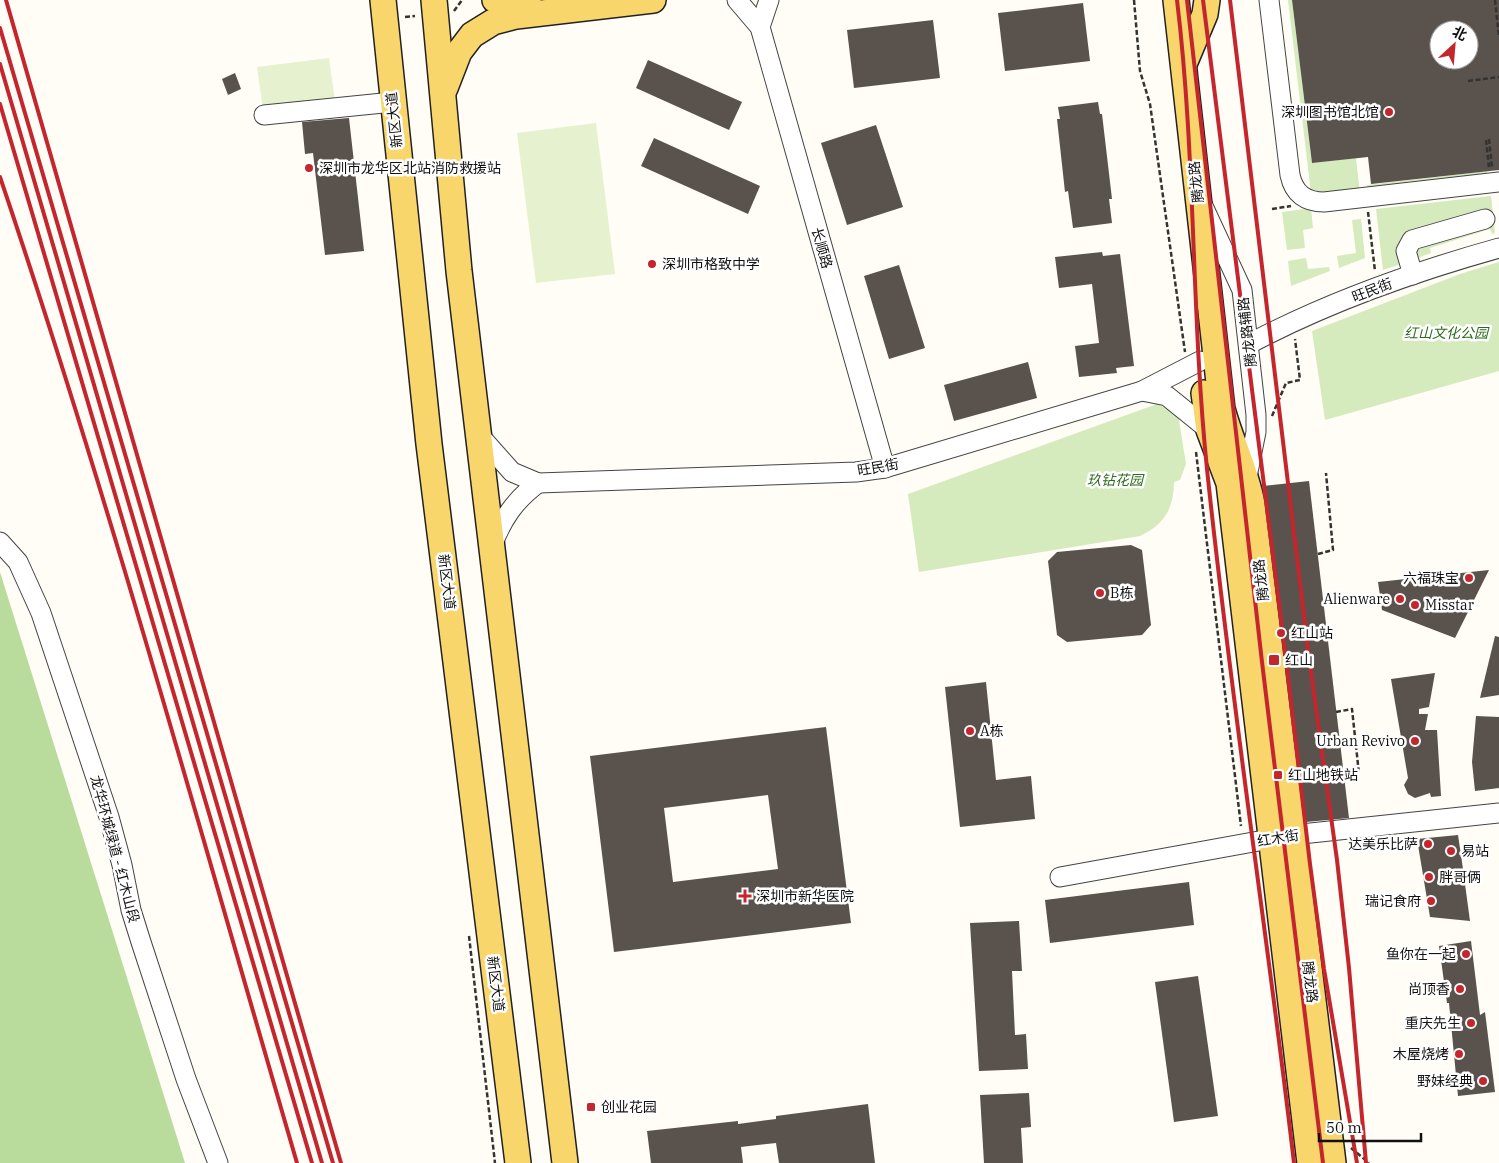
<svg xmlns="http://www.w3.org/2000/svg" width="1499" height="1163" font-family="'IBM Plex Serif','Noto Sans SC',serif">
<rect width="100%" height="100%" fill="#fffdf5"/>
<g fill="#d5ebbd">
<polygon points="1288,0 1292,0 1312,163 1356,158 1360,193 1311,193"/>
<polygon points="1487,171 1488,179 1368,193 1367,185"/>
<polygon points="1491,196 1495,233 1492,234 1490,229 1430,248 1431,253 1418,258 1417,252 1422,246 1413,232 1401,264 1383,270 1376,209"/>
<polygon points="1311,208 1313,228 1303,230 1305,248 1287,250 1282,212"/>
<polygon points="1361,219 1365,258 1339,268 1337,256 1356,253 1352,220"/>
<polygon points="1306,258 1308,269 1329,267 1330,271 1291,286 1288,261"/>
<polygon points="1499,262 1499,371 1325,420 1312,331 1460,274"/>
<path d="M1157,404l21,10 8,50 -6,16 -6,2c0,26 -10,43 -34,54l-221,36 -11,-78z"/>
</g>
<polygon fill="#b9dc9c" points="0,572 185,1163 0,1163"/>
<g fill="#e6f2cf">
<polygon points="329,58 335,101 263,110 257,67"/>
<polygon points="596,123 615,274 536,283 517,133"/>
</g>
<g fill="#5a524d" fill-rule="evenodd">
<path d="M1292,0h207v170l-128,14 -3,-27 -56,6zM1439,30h30v30h-30z"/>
<polygon points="1083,3 1090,61 1005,71 998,13"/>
<polygon points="933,20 940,78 854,88 847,30"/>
<polygon points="648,60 742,102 729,130 636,88"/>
<polygon points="235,73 241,89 228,95 222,79"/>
<polygon points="1098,102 1100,114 1102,114 1112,199 1109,199 1112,223 1073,228 1068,191 1065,192 1057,119 1060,119 1058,107"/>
<polygon points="349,118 364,251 325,255 313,153 305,154 302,122"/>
<polygon points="876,125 903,207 847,225 821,143"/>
<polygon points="654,138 760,186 748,214 641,166"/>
<polygon points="1102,252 1103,256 1120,254 1134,366 1116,368 1117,373 1079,377 1075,346 1099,343 1092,284 1059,288 1055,257"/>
<polygon points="899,265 925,348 889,359 864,276"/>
<polygon points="1028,362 1037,398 954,421 944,385"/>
<polygon points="1309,481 1349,818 1306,822 1263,486"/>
<polygon points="1131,545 1142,550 1151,625 1142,635 1067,642 1057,635 1048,561 1057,552"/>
<polygon points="1489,570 1455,638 1382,610 1378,582"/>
<polygon points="1495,636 1499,637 1499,695 1480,698"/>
<polygon points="1435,673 1429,707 1419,709 1419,714 1428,714 1425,730 1437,730 1441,796 1431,797 1430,793 1415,798 1408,794 1404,785 1408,778 1391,679"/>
<polygon points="986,682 996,780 1031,776 1035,819 960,827 945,687"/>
<polygon points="1476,716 1499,717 1499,788 1475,791 1472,762"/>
<path d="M826,727l25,196 -237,29 -24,-196zM768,795l10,74 -105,13 -9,-74z"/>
<polygon points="1458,835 1462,862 1470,921 1430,917 1417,839"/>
<polygon points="1189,882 1194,925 1050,943 1045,900"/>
<polygon points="1019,921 1022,971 1012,971 1015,1035 1026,1034 1028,1069 979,1071 970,923"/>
<polygon points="1471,941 1480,1015 1485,1012 1495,1092 1458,1096 1449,1003 1447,1003 1439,946"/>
<polygon points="1198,976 1218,1116 1174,1122 1155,982"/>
<polygon points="1029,1093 1031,1127 1021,1128 1023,1163 984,1163 980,1095"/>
<polygon points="868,1104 875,1163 779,1163 776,1143 741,1147 743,1163 651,1163 647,1131 738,1121 738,1124 776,1119 776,1116"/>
</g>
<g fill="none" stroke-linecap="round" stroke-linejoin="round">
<defs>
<g id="minor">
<polyline points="737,0 760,27 885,468"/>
<path d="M1269,0l21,175c4,19 16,27 34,27l175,-20"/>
<polyline points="760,27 769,0"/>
<polyline points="264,115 393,102"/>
<polyline points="1203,206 1242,290 1256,415 1256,432 1247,477"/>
<polyline points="1413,275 1406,251 1412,240 1485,219"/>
<path d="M1249,344c79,-42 164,-72 250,-96"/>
<polyline points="1142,391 1167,396 1209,430"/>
<polyline points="480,436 512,472 538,483 856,472 885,468 1142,391 1200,361"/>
<polyline points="0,542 18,562 41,613 109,817 122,865 131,910 141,942 186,1079 218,1163"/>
<path d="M492,546c10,-27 23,-46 46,-63"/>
<polyline points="1060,877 1292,835 1499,813"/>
</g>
<g id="major">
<polyline points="383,0 429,444 518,1163"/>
<polyline points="434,0 459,271 565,1163"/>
<polyline points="495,0 528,0"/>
<path d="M1176,0l46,409c9,33 23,59 30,95l81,659"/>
<polyline points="1184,64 1205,14 1207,0"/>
<polyline points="445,88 459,52 472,35 493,22 516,16 653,0"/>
<polyline points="1204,393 1209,430 1229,483 1310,1163"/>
</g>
</defs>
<use href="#minor" stroke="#444" stroke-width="21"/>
<use href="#major" stroke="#222" stroke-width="28"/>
<g stroke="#333" stroke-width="2.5" stroke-dasharray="5 2.5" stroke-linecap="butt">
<polyline points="1134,0 1140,71 1150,104 1185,352"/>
<polyline points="1495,0 1499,37"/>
<polyline points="454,11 462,0"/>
<polyline points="405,17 415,16"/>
<polyline points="1468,81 1499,77"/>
<polyline points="1489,139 1492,168"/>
<polyline points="1486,140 1489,167"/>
<polyline points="1272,209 1291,206"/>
<polyline points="1368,212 1375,271"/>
<polyline points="1272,416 1286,383 1300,380 1295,339"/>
<polyline points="1196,452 1241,826"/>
<polyline points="1318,554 1333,550 1326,473"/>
<polyline points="1336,712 1352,709 1359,774"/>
<polyline points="469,936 495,1163"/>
<polyline points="1351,1148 1369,1163"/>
</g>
<use href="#minor" stroke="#fff" stroke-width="19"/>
<use href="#major" stroke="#f9d66b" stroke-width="25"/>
<g stroke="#c4262e" stroke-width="4">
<polyline points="6,0 341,1163"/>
<path d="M1177,0c19,156 14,313 30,469 24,232 60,462 87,694"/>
<polyline points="1187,0 1262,662 1323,1163"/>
<polyline points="1203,0 1286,660 1310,864 1324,969 1357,1163"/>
<polyline points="1230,0 1309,658 1337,860 1349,968 1366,1163"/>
<polyline points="0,28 333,1163"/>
<polyline points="0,64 322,1163"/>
<polyline points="0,104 312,1163"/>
<path d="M0,177c110,325 201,657 297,986"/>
</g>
</g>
<g fill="#c4262e" stroke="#fff" stroke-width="2">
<circle cx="1389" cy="112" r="5"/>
<circle cx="309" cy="168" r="5"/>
<circle cx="652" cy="264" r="5"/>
<circle cx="1469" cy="578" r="5"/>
<circle cx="1100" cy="593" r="5"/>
<circle cx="1400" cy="599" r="5"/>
<circle cx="1415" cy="605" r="5"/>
<circle cx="1281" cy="633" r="5"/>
<rect x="1268" y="654" width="12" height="12" rx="2.5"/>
<circle cx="970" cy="731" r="5"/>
<circle cx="1415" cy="741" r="5"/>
<rect x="1273" y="770" width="10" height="10" rx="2.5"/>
<circle cx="1428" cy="844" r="5"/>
<circle cx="1451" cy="851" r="5"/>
<circle cx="1429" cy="877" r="5"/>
<path d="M742.5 888.5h5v5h5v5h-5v5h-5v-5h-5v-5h5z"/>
<circle cx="1431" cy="901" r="5"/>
<circle cx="1466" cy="954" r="5"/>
<circle cx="1460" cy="989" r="5"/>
<circle cx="1471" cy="1023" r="5"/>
<circle cx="1459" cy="1054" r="5"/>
<circle cx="1483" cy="1081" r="5"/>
<rect x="586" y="1102" width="10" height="10" rx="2.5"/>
</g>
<g text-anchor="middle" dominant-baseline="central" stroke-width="5" stroke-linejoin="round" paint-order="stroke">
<g font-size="14" fill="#111" stroke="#fff" text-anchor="start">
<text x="1379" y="112" text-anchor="end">深圳图书馆北馆</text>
<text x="319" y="168">深圳市龙华区北站消防救援站</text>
<text x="662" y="264">深圳市格致中学</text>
<text x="1459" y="578" text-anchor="end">六福珠宝</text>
<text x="1110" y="593">B栋</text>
<text x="1390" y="599" text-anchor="end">Alienware</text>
<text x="1425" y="605">Misstar</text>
<text x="1291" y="633">红山站</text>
<text x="1285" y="660">红山</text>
<text x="980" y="731">A栋</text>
<text x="1405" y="741" text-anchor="end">Urban Revivo</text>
<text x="1288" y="775">红山地铁站</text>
<text x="1418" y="844" text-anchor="end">达美乐比萨</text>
<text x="1461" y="851">易站</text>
<text x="1439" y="877">胖哥俩</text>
<text x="756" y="896">深圳市新华医院</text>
<text x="1421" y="901" text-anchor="end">瑞记食府</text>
<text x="1456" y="954" text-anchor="end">鱼你在一起</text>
<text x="1450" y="989" text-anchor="end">尚顶香</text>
<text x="1461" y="1023" text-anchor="end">重庆先生</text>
<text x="1449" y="1054" text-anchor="end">木屋烧烤</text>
<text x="1473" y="1081" text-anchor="end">野妹经典</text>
<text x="601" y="1107">创业花园</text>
</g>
<g font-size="14" fill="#111" stroke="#fff">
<text transform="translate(394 120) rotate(-96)">新区大道</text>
<text transform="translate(1196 182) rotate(-96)">腾龙路</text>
<text transform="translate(822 248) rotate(74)">长顺路</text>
<text transform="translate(1372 290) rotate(-21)">旺民街</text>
<text transform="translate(1247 332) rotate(-97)">腾龙路辅路</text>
<text transform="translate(878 467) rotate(-10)">旺民街</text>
<text transform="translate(1261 580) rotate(-97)">腾龙路</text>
<text transform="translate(447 582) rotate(83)">新区大道</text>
<text transform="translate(1278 838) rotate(-9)">红木街</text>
<text transform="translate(115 849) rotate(75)">龙华环城绿道 - 红木山段</text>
<text transform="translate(1310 982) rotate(83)">腾龙路</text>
<text transform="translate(496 984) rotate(83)">新区大道</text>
</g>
<g font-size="14" font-style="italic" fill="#2f6b1f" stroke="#fff">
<text x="1446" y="333">红山文化公园</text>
<text x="1115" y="480">玖钻花园</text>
</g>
</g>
<g transform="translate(1454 45) rotate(26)"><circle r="24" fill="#ffffff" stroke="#a0a0a0"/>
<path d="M0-4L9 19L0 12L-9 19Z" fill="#c4262e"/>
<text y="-8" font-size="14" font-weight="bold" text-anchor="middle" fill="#111111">北</text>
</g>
<path d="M1319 1133v8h102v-8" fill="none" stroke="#111111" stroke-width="2.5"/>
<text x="1326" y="1133" font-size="15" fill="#111111" stroke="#ffffff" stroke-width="4" paint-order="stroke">50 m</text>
</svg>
